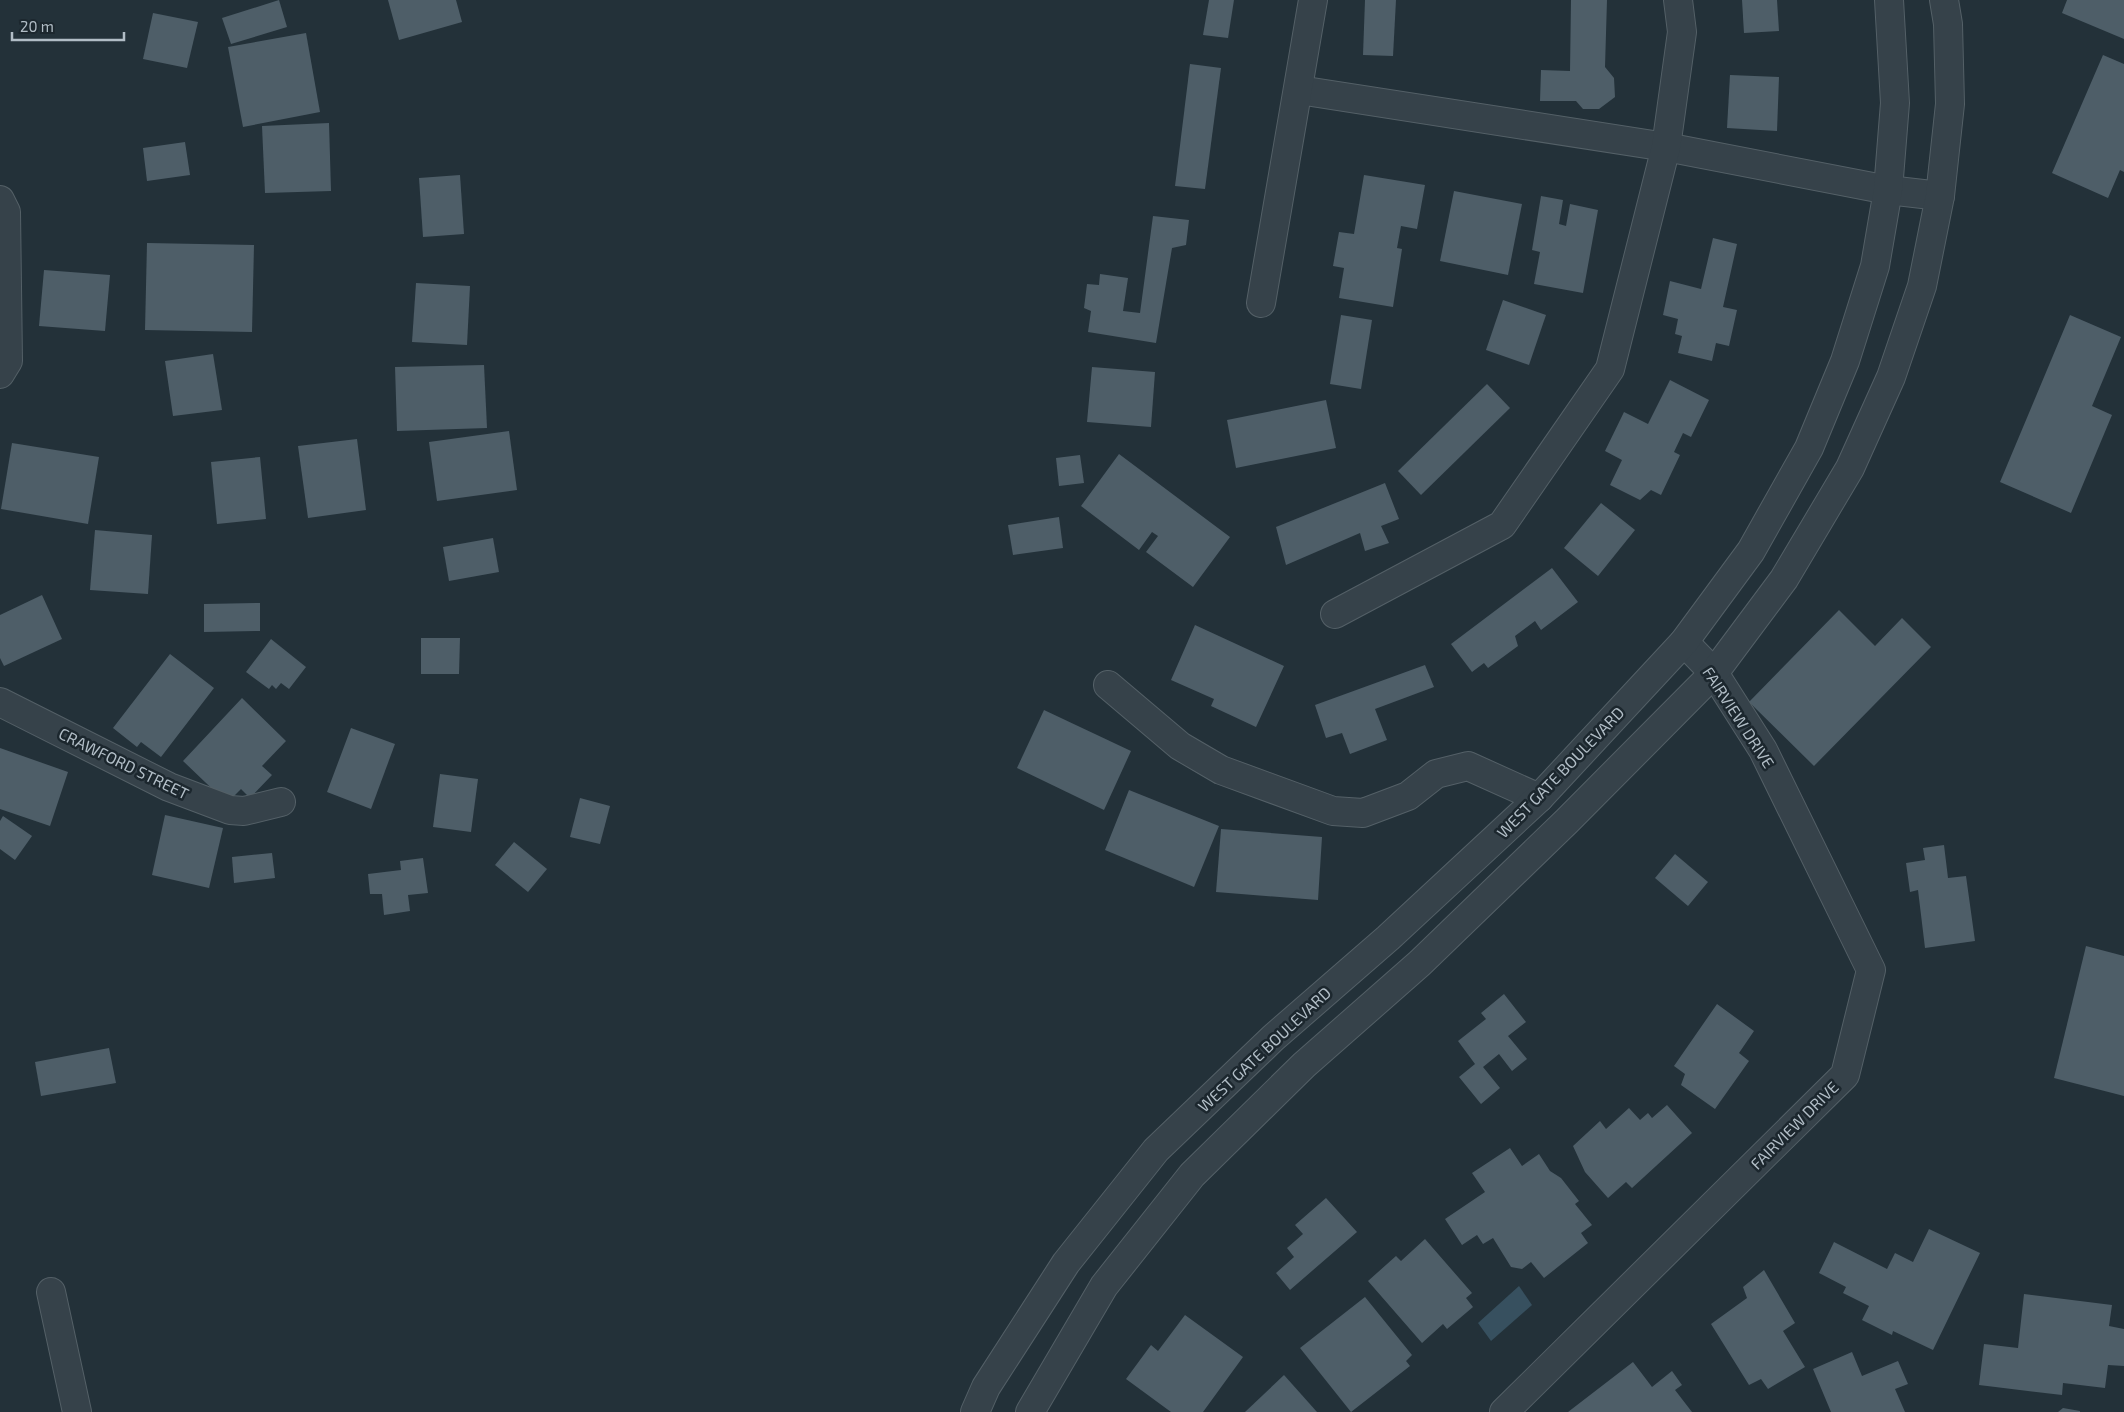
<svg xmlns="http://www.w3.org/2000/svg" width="2124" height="1412" font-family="'Exo 2',sans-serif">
<rect width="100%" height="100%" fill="#233139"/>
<polygon fill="#37505f" points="1519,1286 1532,1305 1491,1341 1478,1323"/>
<g fill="#4e5e68">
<polygon points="279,0 287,27 231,44 222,18"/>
<polygon points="388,0 456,0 462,22 399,40"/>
<polygon points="1209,0 1234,0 1228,38 1203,35"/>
<polygon points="1365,0 1396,0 1393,56 1363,55"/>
<polygon points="1571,0 1607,0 1605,67 1614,78 1615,97 1599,109 1583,109 1576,101 1540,101 1541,70 1570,71"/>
<polygon points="1742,0 1777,0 1779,31 1744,33"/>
<polygon points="2067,0 2124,0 2124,39 2062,13"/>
<polygon points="153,13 198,22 187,68 143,59"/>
<polygon points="306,33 320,112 243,127 228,47"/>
<polygon points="2103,55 2124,64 2124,172 2120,170 2108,198 2052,173"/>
<polygon points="1190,64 1221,68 1205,189 1175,186"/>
<polygon points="1730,75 1779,77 1777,131 1727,128"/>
<polygon points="329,123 331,191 265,193 262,126"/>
<polygon points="185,142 190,175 147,181 143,148"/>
<polygon points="460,175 464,234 423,237 419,178"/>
<polygon points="1364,175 1425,185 1417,229 1401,226 1397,248 1402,249 1393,307 1339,298 1344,268 1333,266 1339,232 1354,234"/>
<polygon points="1454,191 1522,204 1508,275 1440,261"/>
<polygon points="1541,196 1563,200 1559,224 1566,226 1570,204 1598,210 1583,293 1534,284 1540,252 1532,250"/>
<polygon points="1153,216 1189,220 1186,245 1172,248 1156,343 1088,332 1091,311 1084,308 1087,284 1099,285 1100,274 1128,278 1123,311 1140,313"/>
<polygon points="1713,238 1737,244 1723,307 1737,310 1729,346 1716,343 1712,361 1678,353 1682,336 1675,334 1678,319 1663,315 1670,281 1701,289"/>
<polygon points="147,243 254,245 252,332 145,330"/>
<polygon points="44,270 110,275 105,331 39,326"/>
<polygon points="416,283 470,286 467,345 412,342"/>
<polygon points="1503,300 1546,315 1529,365 1486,350"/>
<polygon points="1341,315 1372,320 1361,389 1330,384"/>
<polygon points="2070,315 2121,337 2092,406 2112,415 2071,513 2000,482"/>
<polygon points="213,354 222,410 173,416 165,361"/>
<polygon points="484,365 487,428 397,431 395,367"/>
<polygon points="1092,367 1155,372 1151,427 1087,422"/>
<polygon points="1670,380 1709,400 1691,437 1683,433 1674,452 1680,455 1661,495 1651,490 1640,500 1610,485 1622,460 1605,451 1624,412 1648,424"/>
<polygon points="1487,384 1510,408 1421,495 1398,471"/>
<polygon points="1326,400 1336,448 1236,468 1227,420"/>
<polygon points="509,431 517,490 437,501 429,442"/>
<polygon points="357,439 366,510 308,518 298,446"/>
<polygon points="12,443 99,457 88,524 1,509"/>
<polygon points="1119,454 1230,537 1193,587 1146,552 1158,536 1152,532 1139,550 1081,506"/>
<polygon points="1080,455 1084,483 1059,486 1056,458"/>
<polygon points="260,457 266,519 217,524 211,462"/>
<polygon points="1385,483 1399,519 1381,526 1389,543 1365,551 1360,533 1286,565 1276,527"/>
<polygon points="1601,503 1635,530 1598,576 1564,548"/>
<polygon points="1059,517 1063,548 1013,555 1008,525"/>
<polygon points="95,530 152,535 148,594 90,590"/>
<polygon points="493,538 499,572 449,581 443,547"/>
<polygon points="1552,568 1578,602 1541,630 1535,621 1515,636 1518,646 1488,668 1484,663 1472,672 1451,644"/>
<polygon points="42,595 62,639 4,666 0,658 0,615"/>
<polygon points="260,603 260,631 204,632 204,604"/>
<polygon points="1839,610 1875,646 1902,618 1931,647 1814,766 1749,702"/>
<polygon points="1195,625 1284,666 1256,727 1211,706 1214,699 1171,680"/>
<polygon points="421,638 460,638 459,674 421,674"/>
<polygon points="271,639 306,667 289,689 281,683 276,689 272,685 269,689 246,672"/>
<polygon points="170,654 214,688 161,757 141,742 137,747 113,728"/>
<polygon points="1425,665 1434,687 1375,709 1387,740 1350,754 1342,733 1326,738 1315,705"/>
<polygon points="242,698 286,741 262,766 272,775 250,798 241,789 227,803 183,761"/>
<polygon points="1044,710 1131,751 1104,810 1017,768"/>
<polygon points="351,728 395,744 371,809 327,792"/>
<polygon points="0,748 68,772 50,826 0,809"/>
<polygon points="440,774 478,779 471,832 433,827"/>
<polygon points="1129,790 1219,826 1194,887 1105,850"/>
<polygon points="580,798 610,806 600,844 570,837"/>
<polygon points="165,815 223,828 209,888 152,875"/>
<polygon points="3,816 32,836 15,860 0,849 0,821"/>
<polygon points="1221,829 1322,837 1318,900 1216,892"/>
<polygon points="514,842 547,869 528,892 495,865"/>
<polygon points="1944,845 1948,878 1966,876 1975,941 1925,948 1918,890 1910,892 1906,863 1925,860 1923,848"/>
<polygon points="272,853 275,878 234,883 232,857"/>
<polygon points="1675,854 1708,882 1688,906 1655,878"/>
<polygon points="423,858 428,893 408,895 410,911 384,915 382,894 370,894 368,874 401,870 400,861"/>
<polygon points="2086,946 2124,956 2124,1096 2054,1078"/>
<polygon points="1504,994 1526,1022 1508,1036 1527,1059 1512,1071 1499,1054 1483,1067 1500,1088 1481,1104 1459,1077 1475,1064 1458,1041 1486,1019 1481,1013"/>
<polygon points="1717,1004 1754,1031 1739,1053 1749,1061 1715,1109 1681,1085 1685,1074 1674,1066"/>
<polygon points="109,1048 116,1083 41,1096 35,1062"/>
<polygon points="1667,1105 1692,1133 1632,1188 1626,1182 1608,1198 1585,1172 1573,1146 1600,1121 1606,1129 1629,1108 1640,1120 1648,1113 1652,1118"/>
<polygon points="1510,1148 1522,1166 1539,1154 1550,1171 1561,1178 1579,1201 1575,1204 1592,1225 1581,1233 1588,1243 1544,1278 1531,1262 1522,1269 1511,1267 1493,1238 1483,1244 1477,1235 1462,1245 1445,1219 1485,1192 1472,1173"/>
<polygon points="1326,1198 1357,1232 1290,1290 1276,1273 1294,1257 1287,1248 1303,1234 1295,1225"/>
<polygon points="1929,1229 1980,1253 1933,1350 1893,1331 1892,1335 1862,1320 1869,1306 1843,1293 1846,1287 1819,1273 1834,1242 1887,1269 1895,1253 1913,1262"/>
<polygon points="1425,1239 1472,1293 1466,1298 1473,1307 1447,1329 1443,1324 1422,1343 1368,1281 1396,1256 1401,1261"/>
<polygon points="1764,1270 1795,1323 1783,1331 1805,1367 1768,1389 1761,1379 1749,1385 1711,1324 1747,1298 1743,1287"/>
<polygon points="2024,1294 2112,1305 2109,1326 2124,1329 2124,1366 2108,1365 2105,1388 2063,1383 2062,1395 1979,1385 1984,1344 2018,1348"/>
<polygon points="1365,1297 1412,1355 1406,1361 1410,1366 1351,1412 1300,1348"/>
<polygon points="1185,1315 1243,1357 1203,1412 1171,1412 1126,1379 1151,1345 1158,1351"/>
<polygon points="1852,1352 1862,1376 1898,1361 1908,1384 1895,1389 1905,1412 1831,1412 1813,1369"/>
<polygon points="1633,1362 1652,1387 1672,1371 1682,1385 1675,1390 1692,1412 1568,1412"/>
<polygon points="1284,1375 1317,1412 1245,1412"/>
<polygon points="2063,1408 2080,1411 2080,1412 2058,1412"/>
</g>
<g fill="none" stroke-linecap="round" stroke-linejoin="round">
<defs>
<g id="minor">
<polyline points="1299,90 1666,147 1888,190 1940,196"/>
<polyline points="0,200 6,212 8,361 0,374"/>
<polyline points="1261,303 1313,0"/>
<polyline points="1335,614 1502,525 1610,369 1666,147 1682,32 1678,0"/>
<polyline points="1108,685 1180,746 1221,770 1333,811 1363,813 1408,796 1436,774 1468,766 1539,798"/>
<polyline points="0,702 169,787 230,810 244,811 281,802"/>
<polyline points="51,1292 77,1412"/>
<polyline points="1504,1412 1845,1075 1871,970 1763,750 1714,673 1684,642"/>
</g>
<g id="tertiary">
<polyline points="975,1412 986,1387 1066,1263 1156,1150 1273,1038 1388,938 1539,798 1684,642 1751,551 1809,448 1845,361 1875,266 1888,190 1895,103 1889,0"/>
<polyline points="1030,1412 1104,1286 1192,1175 1304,1065 1420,963 1567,821 1714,673 1784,579 1850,468 1891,377 1922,286 1940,196 1950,104 1948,24 1944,0"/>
</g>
</defs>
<use href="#minor" stroke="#546067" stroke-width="30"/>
<use href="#tertiary" stroke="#546067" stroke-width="30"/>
<use href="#minor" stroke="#36424a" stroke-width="28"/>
<use href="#tertiary" stroke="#36424a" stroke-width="28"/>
</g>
<g text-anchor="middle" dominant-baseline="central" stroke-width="5" stroke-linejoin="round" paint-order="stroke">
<g font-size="16" fill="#b1bdc6" stroke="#1c272e">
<text transform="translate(1739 717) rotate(57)">FAIRVIEW DRIVE</text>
<text transform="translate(124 763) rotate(26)">CRAWFORD STREET</text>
<text transform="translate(1560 772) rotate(-46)">WEST GATE BOULEVARD</text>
<text transform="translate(1264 1049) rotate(-43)">WEST GATE BOULEVARD</text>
<text transform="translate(1794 1125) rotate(-45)">FAIRVIEW DRIVE</text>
</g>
</g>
<path d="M12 32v8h112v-8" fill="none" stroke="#b1bdc6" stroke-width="2.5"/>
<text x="20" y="32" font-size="15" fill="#b1bdc6" stroke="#1c272e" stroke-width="4" paint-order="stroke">20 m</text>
</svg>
